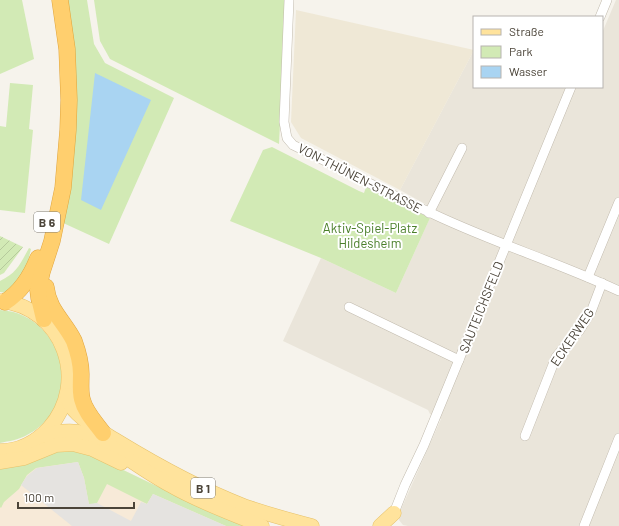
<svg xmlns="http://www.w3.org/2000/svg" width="619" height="526" font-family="Barlow,sans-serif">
<defs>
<pattern id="garden-furrows" width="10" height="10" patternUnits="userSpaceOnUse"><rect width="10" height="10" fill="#d2eab5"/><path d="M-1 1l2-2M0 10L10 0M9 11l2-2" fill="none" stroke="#b6ca9c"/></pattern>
</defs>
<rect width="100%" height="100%" fill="#f6f3ec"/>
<polygon fill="#eae5da" points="616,0 619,0 619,526 408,526 403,525 399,520 398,516 441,419 430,414 428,410 283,341 321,258 396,293 434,209 400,190 474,50 474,87 602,87 602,33"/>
<polygon fill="#f7ead8" points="47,452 117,467 198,506 246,526 0,526 0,467"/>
<polygon fill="#efe8d6" points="296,10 474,50 400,190 301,138 291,122"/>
<g fill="#d2eab5">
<polygon points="0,0 22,0 34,59 0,74"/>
<polygon points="65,0 87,0 94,44 105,63 174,98 109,244 61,222"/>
<polygon points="94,0 286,0 279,144 110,59 100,41"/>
<polygon points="10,83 33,85 29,129 33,130 25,213 0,210 0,126 6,127"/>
<polygon points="272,147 359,191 364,193 366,187 430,218 396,293 321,258 230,221 263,150"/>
<path d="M29,248l2,1 -5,20 -19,24 -7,-1v-11c17,-8 20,-17 29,-33z"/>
<path d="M0,310c17,1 32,8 43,20 30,32 24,85 -16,105 -9,5 -18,6 -27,8z"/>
<polygon points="77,450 117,467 198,506 246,526 226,526 153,494 147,504 107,484 97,503 89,505 84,478 78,462 36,468 27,475 19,489 4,502 1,508 0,507 0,467 47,452"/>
</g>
<polygon fill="url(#garden-furrows)" points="0,236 23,247 4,273 0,275"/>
<polygon fill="#e5e3e0" points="78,462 84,478 89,504 97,503 131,521 141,502 147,504 153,494 226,526 72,526 21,485 27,476 37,468"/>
<polygon fill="#a9d4f2" points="95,73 151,100 101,210 81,200"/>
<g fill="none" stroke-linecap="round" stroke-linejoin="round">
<defs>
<g id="street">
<path d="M289,0l-5,122 3,16 6,7c45,22 90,46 136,67 62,30 128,50 190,79"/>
<polyline points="600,17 607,0"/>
<polyline points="429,213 462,148"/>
<polyline points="588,277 619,202"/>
<polyline points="349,307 459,360"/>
<polyline points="525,436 556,357 571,339 579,331 591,312 602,283"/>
<polyline points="392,518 405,485 424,445 571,87"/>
<polyline points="584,526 619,438"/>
</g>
<g id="primary">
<path d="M0,301c63,6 90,81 49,127 -13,14 -30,23 -49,23"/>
<path d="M67,395c1,4 2,8 4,11 8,13 33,27 46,35 41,25 83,48 127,65 23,8 45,14 68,20"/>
<path d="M42,436c15,-4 27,-7 42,-3 14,4 26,13 37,21 16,11 32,22 49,31 29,17 61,28 92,41"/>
<polyline points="0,462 24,458 56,445 73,444 92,449 121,463"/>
<polyline points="380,526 394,513"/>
</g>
<g id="highway">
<path d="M46,287c2,23 19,35 28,54 4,11 7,22 7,33 0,9 -1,17 1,25 3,13 13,23 21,34"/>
<path d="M5,302c17,-11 26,-26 33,-44"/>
<polyline points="44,319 39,298 38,290 42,272 52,241 63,188 68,130 69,100 67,49 60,0"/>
</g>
</defs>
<use href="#street" stroke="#c2bbae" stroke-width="10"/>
<use href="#primary" stroke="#e6c16a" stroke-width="15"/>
<use href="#highway" stroke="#e0a43c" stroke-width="17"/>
<use href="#street" stroke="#fff" stroke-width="9"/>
<use href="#primary" stroke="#ffe39c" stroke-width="14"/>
<use href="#highway" stroke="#ffcf6e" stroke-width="16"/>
</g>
<g text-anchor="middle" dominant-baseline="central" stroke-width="4" stroke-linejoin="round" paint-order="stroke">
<g fill="#fff" stroke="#817c74" stroke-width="1">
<rect x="34" y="212" width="26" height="20" rx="3"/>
<rect x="191" y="478" width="24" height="20" rx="3"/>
</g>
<g font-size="12" font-weight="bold" fill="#4b4439">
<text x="47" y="222">B 6</text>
<text x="203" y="488">B 1</text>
</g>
<g font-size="13" fill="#4b4439" stroke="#fff">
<text transform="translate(360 178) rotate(27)">VON-THÜNEN-STRASSE</text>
<text transform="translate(481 307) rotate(-68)">SAUTEICHSFELD</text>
<text transform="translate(572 337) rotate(-56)">ECKERWEG</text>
</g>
<g font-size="13" fill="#4a7f2a" stroke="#fff">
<text x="370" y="228">Aktiv-Spiel-Platz<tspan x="370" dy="15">Hildesheim</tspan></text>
</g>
</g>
<rect x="473" y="16" width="130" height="72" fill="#ffffff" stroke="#b7b4b0"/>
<rect x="481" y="29" width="20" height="6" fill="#ffe39c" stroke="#b7b4b0"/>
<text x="509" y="36" font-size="12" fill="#4b4439">Straße</text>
<rect x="481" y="46" width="20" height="12" fill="#d2eab5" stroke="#b7b4b0"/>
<text x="509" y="56" font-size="12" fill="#4b4439">Park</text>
<rect x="481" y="66" width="20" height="12" fill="#a9d4f2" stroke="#b7b4b0"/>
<text x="509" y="76" font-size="12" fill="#4b4439">Wasser</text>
<path d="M18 502v6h116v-6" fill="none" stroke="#4b4439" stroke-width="2"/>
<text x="24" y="502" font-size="12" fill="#4b4439" stroke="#ffffff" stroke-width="3" paint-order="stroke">100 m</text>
</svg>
